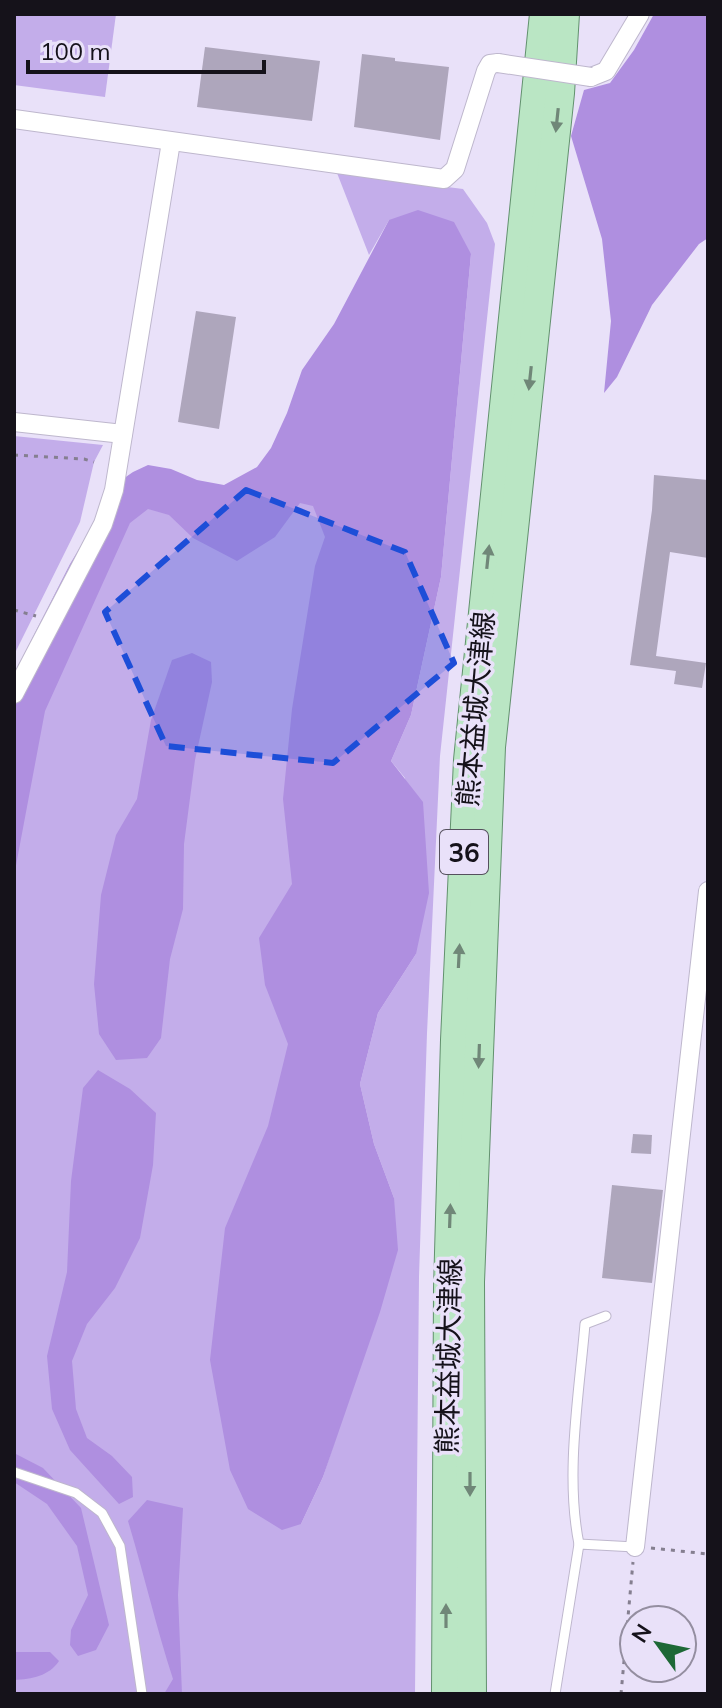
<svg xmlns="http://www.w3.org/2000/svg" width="722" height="1708" font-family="Mulish,'Noto Sans JP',sans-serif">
<rect width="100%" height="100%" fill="#e9e1f9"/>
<g fill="#c3adea">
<polygon points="14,14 116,14 105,97 14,85"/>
<polygon points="337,173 463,189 487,223 495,244 440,756 427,1033 419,1277 415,1694 14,1694 14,742 135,489 184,503 318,466 360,517 301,1524 323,1477 347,1403 394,1198 374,1144 360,1084 378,1013 416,954 405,778 391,761 411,715 441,577 471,254 389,220 369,255"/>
<polygon points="14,436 103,445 94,462 80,522 14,655"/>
</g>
<g fill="#af8fe0">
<polygon points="654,14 708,14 708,238 699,244 652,305 617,377 604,393 611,321 602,239 571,136 584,90 610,83 634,50"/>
<polygon points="418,210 454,222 471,254 441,577 411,715 391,761 423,802 429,893 416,954 378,1013 360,1084 374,1144 394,1198 398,1250 380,1312 323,1477 301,1524 282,1530 248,1509 230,1470 210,1360 225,1228 268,1126 288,1044 265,985 259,938 292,884 283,799 292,709 315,566 325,537 313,506 300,503 275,537 237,561 193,538 169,515 148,509 130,523 45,711 14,876 14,674 70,564 120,481 133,472 148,465 171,469 197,480 224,485 257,467 271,448 287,413 302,370 334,324 389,220"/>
<polygon points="192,653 211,662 212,682 195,760 184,844 183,909 170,959 161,1038 147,1058 116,1060 99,1034 94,984 101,895 116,835 137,799 151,720 172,660"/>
<polygon points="98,1070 130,1089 156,1113 153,1165 140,1238 115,1288 87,1324 72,1361 76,1409 87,1438 112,1456 132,1477 133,1497 119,1504 70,1450 52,1409 47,1356 67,1272 71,1181 83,1088"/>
<polygon points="14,1453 43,1468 81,1508 109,1625 96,1650 78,1656 70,1645 71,1630 88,1595 77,1546 47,1504 14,1482"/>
<path d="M147,1500l36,8 -5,87 4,99h-18l9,-15c-17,-52 -29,-105 -45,-158z"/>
<path d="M14,1652h36l9,9c-10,15 -27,18 -45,19z"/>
</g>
<g fill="#aea6bc">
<polygon points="205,47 320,61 312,121 197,107"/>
<polygon points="362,54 395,58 395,61 449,67 440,140 354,127"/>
<polygon points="196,311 236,317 219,429 178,422"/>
<polygon points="654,475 708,480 708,558 670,552 656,656 706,663 702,688 674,684 676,671 630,665 652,510"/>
<polygon points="633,1134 652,1135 651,1154 631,1153"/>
<polygon points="612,1185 663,1190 652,1283 602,1278"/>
</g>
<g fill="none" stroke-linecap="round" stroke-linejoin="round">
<defs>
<g id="service">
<polyline points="14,1472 76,1493 102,1513 120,1546 142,1694"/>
<path d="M579,1544c-14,-69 0,-149 6,-220l21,-8"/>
<polyline points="555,1694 579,1544 635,1547"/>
</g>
<g id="minor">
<polyline points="591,77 606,71 640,14"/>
<polyline points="14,119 444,179 455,169 486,71 490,64 498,63"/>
<polyline points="14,422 123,434"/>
<polyline points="14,694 103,524 114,490 171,142"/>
<polyline points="635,1547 708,891"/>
</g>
<g id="primary">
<polyline points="446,1694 448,1289 455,1040 468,760 544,14"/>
<polyline points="472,1694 470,1282 491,747 560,93 565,14"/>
</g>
</defs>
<use href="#service" stroke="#beb7cd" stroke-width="11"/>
<use href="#minor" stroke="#beb7cd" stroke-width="20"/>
<use href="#primary" stroke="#62916e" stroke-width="30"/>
<g stroke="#857f90" stroke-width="3" stroke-dasharray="4 6" stroke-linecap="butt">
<polyline points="14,455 84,459 94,462"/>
<polyline points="14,592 14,598"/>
<polyline points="14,610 36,616"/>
<polyline points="651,1548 708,1554"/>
<polyline points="621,1694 633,1562"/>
</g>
<use href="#service" stroke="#fff" stroke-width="9"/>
<use href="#minor" stroke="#fff" stroke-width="18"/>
<use href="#primary" stroke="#bae6c4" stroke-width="28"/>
<defs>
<polyline id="minor-bridge" points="498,63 591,77"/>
</defs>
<use href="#minor-bridge" stroke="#beb7cd" stroke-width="20" stroke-linecap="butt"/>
<use href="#minor-bridge" stroke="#fff" stroke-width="18"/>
</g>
<defs><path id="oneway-solid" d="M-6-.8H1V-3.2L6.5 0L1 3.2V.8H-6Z" transform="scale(2)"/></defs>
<g fill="#708778">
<use href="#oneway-solid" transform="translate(557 120) rotate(96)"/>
<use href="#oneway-solid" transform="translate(530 378) rotate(96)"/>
<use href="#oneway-solid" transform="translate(488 557) rotate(-84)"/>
<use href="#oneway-solid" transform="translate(459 956) rotate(-87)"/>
<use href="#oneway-solid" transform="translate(479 1056) rotate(92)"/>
<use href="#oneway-solid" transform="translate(450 1216) rotate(-88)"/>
<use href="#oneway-solid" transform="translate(470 1484) rotate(90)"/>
<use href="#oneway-solid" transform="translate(446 1616) rotate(-90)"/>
</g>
<path fill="#1d4ed8" fill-opacity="0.2" stroke="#1d4ed8" stroke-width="6" stroke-dasharray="16 10" stroke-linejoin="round" d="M246,490l159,62 49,111 -121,100 -167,-17 -61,-134z"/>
<g text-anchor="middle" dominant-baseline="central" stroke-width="7" stroke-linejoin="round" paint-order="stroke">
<rect fill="#e9e1f9" stroke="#55505d" stroke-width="2" x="440" y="830" width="48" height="44" rx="6"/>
<g font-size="26" font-weight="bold" fill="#15121a">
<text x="464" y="852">36</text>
</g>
<g font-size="28" fill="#15121a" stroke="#e9e1f9">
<text transform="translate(475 709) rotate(-85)">熊本益城大津線</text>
<text transform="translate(448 1356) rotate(-89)">熊本益城大津線</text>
</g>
</g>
<rect width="722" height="1708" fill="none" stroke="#15121a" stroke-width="32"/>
<g transform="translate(658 1644) rotate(303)"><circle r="38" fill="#e9e1f9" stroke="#948ea0" stroke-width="2"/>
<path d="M0-6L14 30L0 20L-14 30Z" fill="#1d6836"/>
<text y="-12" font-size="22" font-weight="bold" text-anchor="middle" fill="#15121a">N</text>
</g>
<path d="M28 60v12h236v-12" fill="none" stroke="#15121a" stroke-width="4"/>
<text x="40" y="60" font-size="24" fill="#15121a" stroke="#e9e1f9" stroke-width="6" paint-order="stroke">100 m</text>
</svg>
